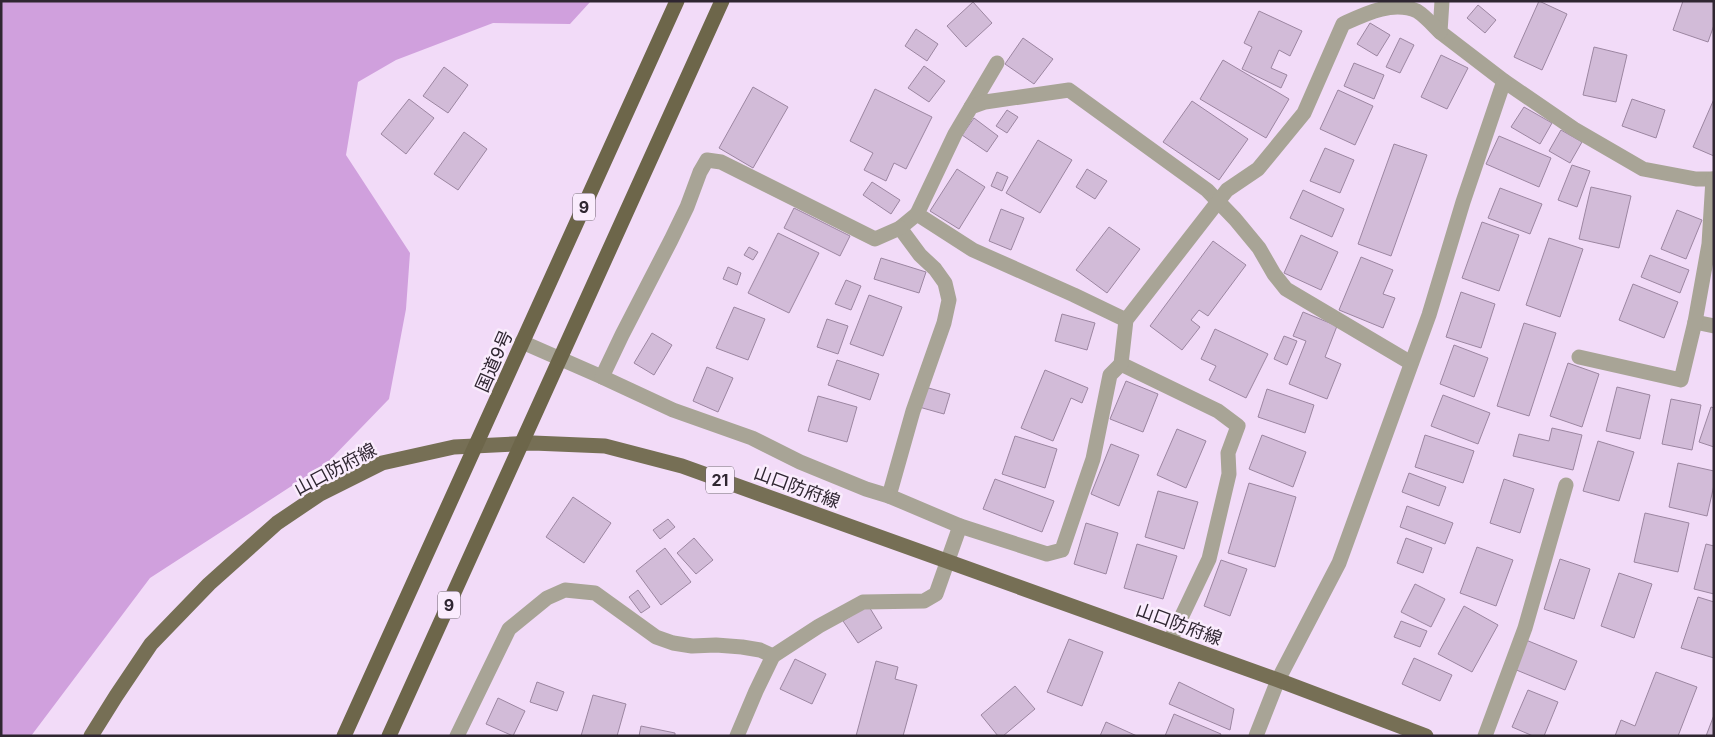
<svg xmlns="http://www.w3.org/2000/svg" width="1715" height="737" font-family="Inter,'Noto Sans JP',sans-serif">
<rect width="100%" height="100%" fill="#f2dbf8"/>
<polygon fill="#d0a0dd" points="1,1 591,1 570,24 493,23 396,60 358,82 346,155 410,253 406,309 389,399 327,463 150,578 31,736 1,736"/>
<g fill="#d2bbd8" stroke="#9c86a1">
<polygon points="1539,1 1567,14 1542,70 1514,57"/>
<polygon points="1683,1 1714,1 1714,25 1708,42 1673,30"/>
<polygon points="973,2 992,23 966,47 947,26"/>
<polygon points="1478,5 1496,20 1485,33 1467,18"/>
<polygon points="1259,11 1302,31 1290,56 1279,50 1271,68 1287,75 1281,88 1242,69 1252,47 1244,43"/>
<polygon points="1370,23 1390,35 1377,56 1357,44"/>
<polygon points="916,29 938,44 927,61 905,46"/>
<polygon points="1023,38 1053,59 1034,84 1005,64"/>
<polygon points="1400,38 1414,45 1400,73 1386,67"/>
<polygon points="1594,47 1627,55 1616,102 1583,95"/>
<polygon points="1441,55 1468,68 1447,109 1421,97"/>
<polygon points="1223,60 1289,99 1266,138 1200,99"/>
<polygon points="1354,63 1384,75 1374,99 1344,86"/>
<polygon points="924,66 945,81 929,102 908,88"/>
<polygon points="444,67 468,85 448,113 423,96"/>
<polygon points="753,87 788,107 753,168 719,148"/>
<polygon points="875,89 932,117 906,169 894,163 886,181 864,170 873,153 850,141"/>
<polygon points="1338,90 1373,106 1355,145 1320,129"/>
<polygon points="409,99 434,118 406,154 381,134"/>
<polygon points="1632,99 1665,110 1656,138 1622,126"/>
<polygon points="1714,99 1714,156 1693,147"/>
<polygon points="1192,101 1248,139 1219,180 1163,142"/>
<polygon points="1524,107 1552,123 1540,144 1511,127"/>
<polygon points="1007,110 1018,117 1007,133 996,126"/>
<polygon points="974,118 998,136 987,152 962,135"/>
<polygon points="1561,130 1582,142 1570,163 1549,151"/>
<polygon points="464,132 487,149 458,190 434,174"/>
<polygon points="1499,136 1551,158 1539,187 1486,164"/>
<polygon points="1038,140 1072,160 1040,213 1006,193"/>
<polygon points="1394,144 1427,155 1391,256 1358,244"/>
<polygon points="1325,148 1354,160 1340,193 1310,181"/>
<polygon points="1572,165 1590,171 1577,207 1558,200"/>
<polygon points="957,169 985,187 959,229 930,211"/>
<polygon points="1087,169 1107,181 1095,199 1076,187"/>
<polygon points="997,172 1008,177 1002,191 991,186"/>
<polygon points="872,182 900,200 891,214 863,195"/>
<polygon points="1591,187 1631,196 1619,248 1579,239"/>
<polygon points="1500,188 1542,204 1530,234 1488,218"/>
<polygon points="1303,190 1344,209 1332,237 1290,218"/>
<polygon points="794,208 850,236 840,256 784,228"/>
<polygon points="1001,209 1024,218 1011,250 989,241"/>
<polygon points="1677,210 1702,220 1686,259 1661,249"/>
<polygon points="1482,222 1519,235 1499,291 1462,278"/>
<polygon points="1109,227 1140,249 1107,293 1076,270"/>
<polygon points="778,233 819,253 789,313 748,293"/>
<polygon points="1301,235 1338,252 1321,290 1284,273"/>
<polygon points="1549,238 1583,249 1560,317 1526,305"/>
<polygon points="1213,241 1246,265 1208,316 1199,310 1191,320 1200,327 1182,350 1150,326"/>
<polygon points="749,247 758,252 753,260 744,255"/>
<polygon points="1650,255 1689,270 1680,293 1641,277"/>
<polygon points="1361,257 1393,270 1383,294 1395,298 1383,328 1339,310"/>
<polygon points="881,258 926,272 919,293 874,279"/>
<polygon points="728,267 741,273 737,285 723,279"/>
<polygon points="846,280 861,286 851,310 835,304"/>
<polygon points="1633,284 1678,302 1664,338 1619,320"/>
<polygon points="1461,292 1495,304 1481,348 1446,337"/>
<polygon points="869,295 902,307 883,356 850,344"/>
<polygon points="734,307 765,319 748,360 716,348"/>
<polygon points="1303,312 1337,326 1325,357 1341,364 1327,399 1289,384 1306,341 1293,336"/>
<polygon points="1062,314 1095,323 1087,350 1055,341"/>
<polygon points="827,319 848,326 838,354 817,347"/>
<polygon points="1524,323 1556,333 1529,416 1497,406"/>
<polygon points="1215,329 1268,354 1246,398 1209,380 1216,366 1201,359"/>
<polygon points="652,333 672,345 654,375 634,363"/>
<polygon points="1284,336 1297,341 1287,365 1274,359"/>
<polygon points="1454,345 1488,358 1474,397 1440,384"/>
<polygon points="837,360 879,374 870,400 828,385"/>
<polygon points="1568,363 1599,374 1582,427 1550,416"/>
<polygon points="707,367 733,378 718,412 693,401"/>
<polygon points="1045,370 1088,388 1082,403 1071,398 1053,441 1021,428"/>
<polygon points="1126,381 1158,394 1143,432 1110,419"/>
<polygon points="925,387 950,394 944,414 919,407"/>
<polygon points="1617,387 1650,395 1640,439 1606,431"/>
<polygon points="1267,389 1314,405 1305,433 1258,417"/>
<polygon points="1443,395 1490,413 1478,444 1431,426"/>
<polygon points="818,396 857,407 847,442 808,431"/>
<polygon points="1671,399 1701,405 1692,450 1662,444"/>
<polygon points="1711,407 1714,408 1714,447 1699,442"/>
<polygon points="1552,428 1582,435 1573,470 1513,456 1519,434 1549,441"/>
<polygon points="1177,429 1206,441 1186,488 1157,475"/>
<polygon points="1262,435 1306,452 1293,487 1249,469"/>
<polygon points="1425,435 1474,451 1463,483 1415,467"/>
<polygon points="1015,436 1057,449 1045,488 1002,474"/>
<polygon points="1598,441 1634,452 1619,501 1583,491"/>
<polygon points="1111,444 1139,455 1119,506 1091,494"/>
<polygon points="1678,463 1714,471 1714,485 1707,516 1669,507"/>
<polygon points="1409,473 1446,487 1439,506 1402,492"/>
<polygon points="995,479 1054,501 1042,532 983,509"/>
<polygon points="1504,479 1534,489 1520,533 1490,523"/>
<polygon points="1249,483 1296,497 1275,567 1228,553"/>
<polygon points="1158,491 1198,502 1184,549 1145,537"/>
<polygon points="573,497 611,523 584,563 546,537"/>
<polygon points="1407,506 1453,523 1445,544 1400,527"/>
<polygon points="1645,513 1689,523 1678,572 1634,562"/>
<polygon points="668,519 675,527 660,539 653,530"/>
<polygon points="1086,523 1118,533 1106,574 1074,564"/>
<polygon points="694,538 713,560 696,574 677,553"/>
<polygon points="1406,538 1432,548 1423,573 1397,563"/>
<polygon points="1137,544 1177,556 1163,599 1124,588"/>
<polygon points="1706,544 1714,546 1714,594 1694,589"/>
<polygon points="1477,547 1513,560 1496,606 1460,593"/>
<polygon points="665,548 691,582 661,605 636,571"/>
<polygon points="1560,559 1590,569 1574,619 1544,609"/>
<polygon points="1221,560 1247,569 1230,616 1204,606"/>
<polygon points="1619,573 1652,584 1634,638 1601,626"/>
<polygon points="1415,584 1445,599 1431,627 1401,612"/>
<polygon points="638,590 650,607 641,613 629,597"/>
<polygon points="1698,597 1714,602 1714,658 1681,648"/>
<polygon points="868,605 882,628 858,643 843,621"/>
<polygon points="1464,606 1498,625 1472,672 1438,654"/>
<polygon points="1401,621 1427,631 1420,647 1394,637"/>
<polygon points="1069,639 1103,652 1082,706 1047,692"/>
<polygon points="1526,640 1577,661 1565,690 1514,669"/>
<polygon points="1414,658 1452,675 1440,701 1402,684"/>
<polygon points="795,659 826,674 812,704 780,689"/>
<polygon points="876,661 898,667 895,679 917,685 903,736 856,736"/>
<polygon points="1656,672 1697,687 1678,736 1615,736 1621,720 1635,726"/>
<polygon points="537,682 564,692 557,711 530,702"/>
<polygon points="1179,682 1234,709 1230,730 1169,704"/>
<polygon points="1015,686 1035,709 1003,736 998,736 981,715"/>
<polygon points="1528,690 1558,702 1544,736 1533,736 1512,727"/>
<polygon points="593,695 626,704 617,736 581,736"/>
<polygon points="498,698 525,711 513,736 486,724"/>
<polygon points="1174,714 1221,734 1220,736 1165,736"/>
<polygon points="1714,715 1714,736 1706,736"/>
<polygon points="1106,722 1137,736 1100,736"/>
<polygon points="641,726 675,733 675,736 639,736"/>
</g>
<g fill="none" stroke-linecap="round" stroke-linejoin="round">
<g stroke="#a8a496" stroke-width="15">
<polyline points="1442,1 1440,32 1504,81 1574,129 1643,169 1696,179 1714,179"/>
<polyline points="971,107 997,63"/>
<polyline points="917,214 900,228 920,255 935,269 945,283 949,300 944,323 913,411 889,496 960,526"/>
<polyline points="1126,320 1074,295 973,250 917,214 955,134 971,107 985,102 1069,90 1207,190 1235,219 1259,248 1274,274 1286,289 1411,363"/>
<polyline points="1695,322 1714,326"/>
<polyline points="522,342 602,377"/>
<polyline points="1579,357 1681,380 1695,322 1709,244 1713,179"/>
<polyline points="889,496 866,489 800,462 752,438 673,410 602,377 622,335 671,240 687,207 700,172 707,160 721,162 875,239 900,228"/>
<path d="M1170,641l39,-82 20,-85 -1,-21 10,-27 -20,-15 -97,-47 5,-44 101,-130 31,-21 46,-56 39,-89c22,-10 50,-24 74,-13 8,5 16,14 23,21"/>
<polyline points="457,736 509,629 547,598 565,590 595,593 656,637 673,643 692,646 716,645 742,647 760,650 773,656"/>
<polyline points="737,736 756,691 773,656 819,626 863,602 924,601 936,594 960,526 1047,554 1062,550 1093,459 1110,375 1121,364"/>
<polyline points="1485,736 1525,628 1566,485"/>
</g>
<polyline stroke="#a8a496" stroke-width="15" points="1256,736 1278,680 1339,563 1429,315 1463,202 1504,81"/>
<polyline stroke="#766f55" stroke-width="15" points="91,736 116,696 151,644 209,584 277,523 320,494 382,463 454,447 533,443 605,446 682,466 1278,680 1426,736"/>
<g stroke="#6d664a" stroke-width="15">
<polyline points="344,736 677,1"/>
<polyline points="389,736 722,1"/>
</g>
</g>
<g text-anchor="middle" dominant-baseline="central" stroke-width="5" stroke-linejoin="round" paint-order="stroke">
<g fill="#faecfd" stroke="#6c616e" stroke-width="1">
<rect x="573" y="193.5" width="22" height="27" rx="4"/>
<rect x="706" y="466.5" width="28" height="27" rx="4"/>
<rect x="438" y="591.5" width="22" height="27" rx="4"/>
</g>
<g font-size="16" font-weight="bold" fill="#2f2631">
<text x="584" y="207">9</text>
<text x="720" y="480">21</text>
<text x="449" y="605">9</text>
</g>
<g font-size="18" fill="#2f2631" stroke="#faecfd">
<text transform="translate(494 361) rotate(-66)">国道9号</text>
<text transform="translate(335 469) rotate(-28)">山口防府線</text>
<text transform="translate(797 487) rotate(20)">山口防府線</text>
<text transform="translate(1179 624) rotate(20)">山口防府線</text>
</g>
</g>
<rect width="1715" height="737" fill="none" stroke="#2f2631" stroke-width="5"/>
</svg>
